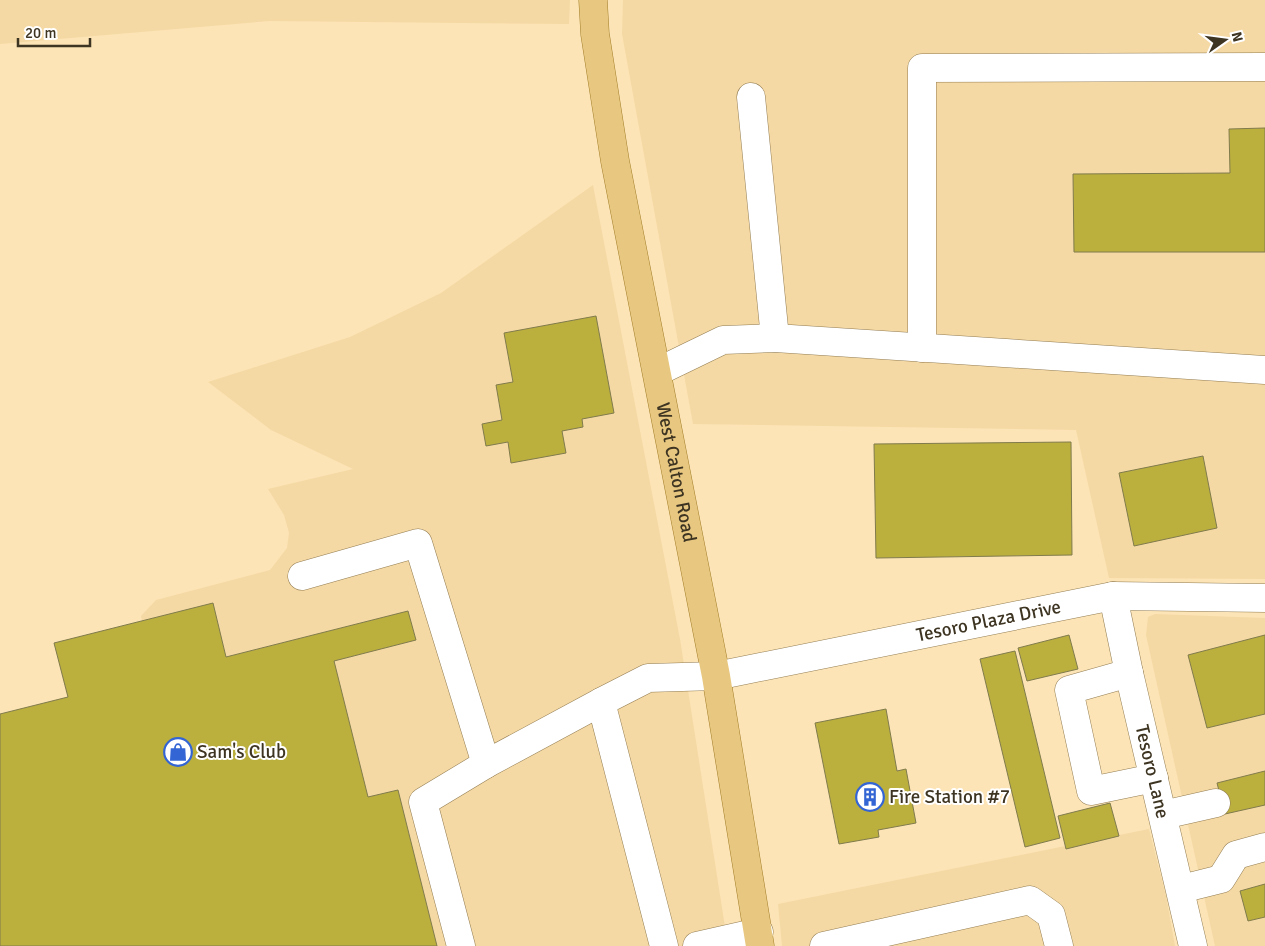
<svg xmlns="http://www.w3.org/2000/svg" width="1265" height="946" font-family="Signika,sans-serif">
<rect width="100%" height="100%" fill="#fce4b6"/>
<g fill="#f5d9a4">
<polygon points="0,0 570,0 569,24 270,21 0,44"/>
<polygon points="623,0 1265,0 1265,579 1109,578 1076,430 693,424 622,34"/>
<polygon points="593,185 680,639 728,946 0,946 0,714 67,697 54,643 142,621 141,616 156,600 270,570 287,548 289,533 284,515 268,489 353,469 271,430 208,382 350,337 441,293"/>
<polygon points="1155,614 1265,618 1265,946 1215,946 1146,635 1148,617"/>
<polygon points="1149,829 1166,896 1175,946 782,946 778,904"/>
</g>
<g fill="#bbaf3e" stroke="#807b4d">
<polygon points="1265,128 1265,252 1074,252 1073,174 1230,173 1229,129"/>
<polygon points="596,316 614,413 582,419 583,427 562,431 566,453 511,463 508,442 486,446 482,424 502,420 496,385 513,382 504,333"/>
<polygon points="1071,442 1072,555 876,558 874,444"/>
<polygon points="1203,456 1217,528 1134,546 1119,473"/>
<polygon points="213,603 226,657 408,611 416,640 334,661 368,797 398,790 437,946 0,946 0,714 68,697 54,643"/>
<polygon points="1069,635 1078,669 1027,681 1018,648"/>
<polygon points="1265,635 1265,714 1207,728 1188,655"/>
<polygon points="1015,651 1060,838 1025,847 980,659"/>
<polygon points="886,709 897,771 906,769 916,823 878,830 879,837 839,844 815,723"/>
<polygon points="1265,771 1265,805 1225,814 1217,783"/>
<polygon points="1110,803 1119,836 1066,849 1058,816"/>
<polygon points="1265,884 1265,917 1248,921 1240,891"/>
</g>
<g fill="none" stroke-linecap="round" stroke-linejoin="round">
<defs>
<g id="minor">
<polyline points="751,97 775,338"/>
<polyline points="922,348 922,68 1265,67"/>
<polyline points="657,372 723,340 775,338 1265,370"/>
<polyline points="302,576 418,543 486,764"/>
<path id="s1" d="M1113,596l16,77 64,273"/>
<polyline points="1129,673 1069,690 1091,791 1154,778"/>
<polyline points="601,702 664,946"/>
<polyline points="1163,815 1216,803"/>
<polyline points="1181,889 1221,879 1236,855 1265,847"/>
<path id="s2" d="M461,946l-38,-144 63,-38 115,-62 47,-24 68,-2 397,-80 152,2"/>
<polyline points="697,946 759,932"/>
<polyline points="824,946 1030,900 1051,915 1059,946"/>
</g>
<g id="major">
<path id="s3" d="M593,0l2,34 20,127 101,515 44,270"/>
</g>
</defs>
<use href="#minor" stroke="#937d52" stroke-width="29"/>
<use href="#major" stroke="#a27d28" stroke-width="29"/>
<use href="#minor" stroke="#fff" stroke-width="28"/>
<use href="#major" stroke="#e8c880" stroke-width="28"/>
</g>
<defs>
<symbol id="shop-ring" viewBox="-11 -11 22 22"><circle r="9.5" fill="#fff" stroke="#3365d4" stroke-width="1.5"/><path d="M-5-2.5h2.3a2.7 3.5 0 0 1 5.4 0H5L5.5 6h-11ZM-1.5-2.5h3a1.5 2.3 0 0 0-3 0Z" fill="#3365d4"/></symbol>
<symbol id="building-ring" viewBox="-11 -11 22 22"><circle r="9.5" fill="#fff" stroke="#3365d4" stroke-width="1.5"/><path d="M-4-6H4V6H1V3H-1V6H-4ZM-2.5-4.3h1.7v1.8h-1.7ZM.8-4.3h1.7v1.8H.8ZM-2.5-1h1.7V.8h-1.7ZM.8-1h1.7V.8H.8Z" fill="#3365d4"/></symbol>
</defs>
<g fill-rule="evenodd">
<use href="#shop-ring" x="162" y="736" width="32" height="32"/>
<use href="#building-ring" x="854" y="781" width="32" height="32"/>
</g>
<g text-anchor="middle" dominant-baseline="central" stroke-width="4" stroke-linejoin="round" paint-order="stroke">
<g font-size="19" fill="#3e3422" stroke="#fff">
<text stroke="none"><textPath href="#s3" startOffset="480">West Calton Road</textPath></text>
<text stroke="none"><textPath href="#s2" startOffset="752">Tesoro Plaza Drive</textPath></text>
<text stroke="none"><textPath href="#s1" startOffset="180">Tesoro Lane</textPath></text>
</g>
<g font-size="19" fill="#3e3422" stroke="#fff" text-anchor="start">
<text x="197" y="752">Sam's Club</text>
<text x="889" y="797">Fire Station #7</text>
</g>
</g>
<g transform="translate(1225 40) rotate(76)" stroke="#ffffff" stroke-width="4" paint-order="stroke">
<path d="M0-4L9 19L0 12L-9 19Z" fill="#3e3422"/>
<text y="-8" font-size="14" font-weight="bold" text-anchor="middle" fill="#3e3422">N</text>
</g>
<path d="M18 38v8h72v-8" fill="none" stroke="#3e3422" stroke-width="2.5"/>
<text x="25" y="38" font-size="15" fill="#3e3422" stroke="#ffffff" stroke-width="4" paint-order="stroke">20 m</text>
</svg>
